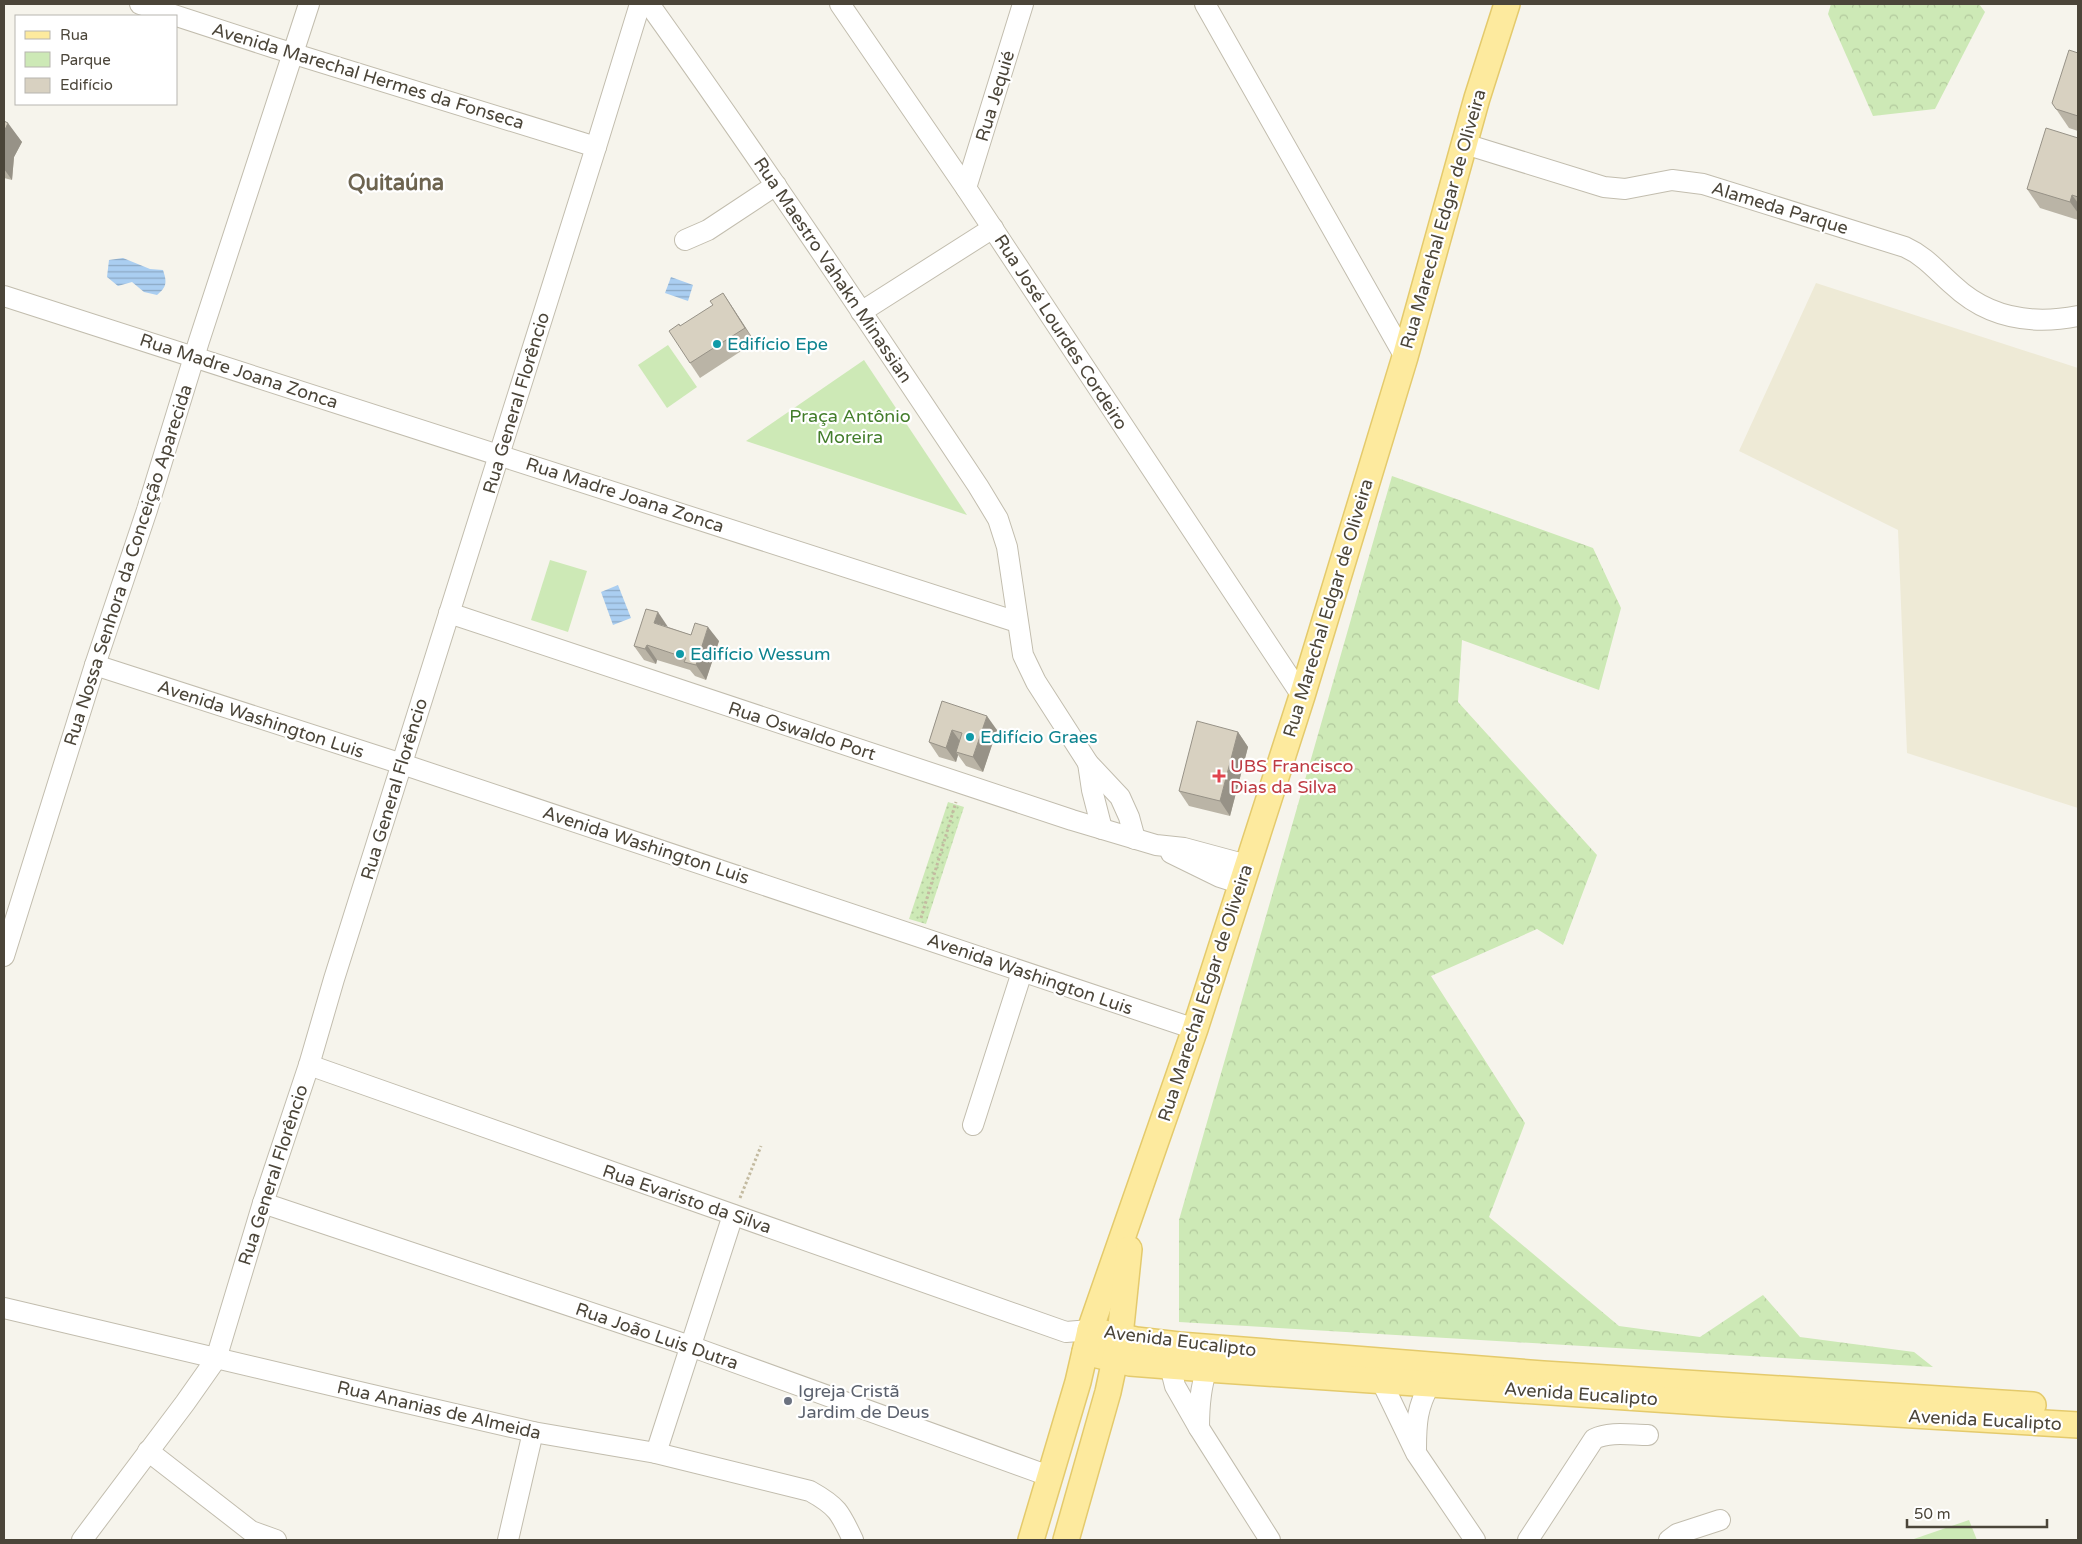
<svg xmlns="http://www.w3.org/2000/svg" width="2082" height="1544" font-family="'Varela Round',sans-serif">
<defs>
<pattern id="grass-dots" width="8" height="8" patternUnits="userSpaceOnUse" patternTransform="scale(1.25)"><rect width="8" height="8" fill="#cde9b6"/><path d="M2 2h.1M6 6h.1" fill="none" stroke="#b2c99d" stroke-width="1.8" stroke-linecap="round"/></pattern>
<pattern id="forest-crowns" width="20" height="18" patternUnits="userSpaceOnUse" patternTransform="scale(1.25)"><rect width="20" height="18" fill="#cde9b6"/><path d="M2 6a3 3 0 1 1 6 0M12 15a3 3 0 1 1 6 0" fill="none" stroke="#b2c99d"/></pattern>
<pattern id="water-rules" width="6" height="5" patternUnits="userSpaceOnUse" patternTransform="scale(1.25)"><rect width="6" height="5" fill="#aacef1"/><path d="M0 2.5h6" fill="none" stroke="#8ca9c4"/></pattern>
</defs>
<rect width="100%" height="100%" fill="#f6f4ec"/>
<polygon fill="#eeead6" points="1816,283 2078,368 2078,808 1907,753 1898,530 1739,451"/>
<polygon fill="url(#grass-dots)" points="948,802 964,807 926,924 909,919"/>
<g fill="url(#forest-crowns)">
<polygon points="1831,4 1979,4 1985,12 1935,109 1873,116 1828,14"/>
<polygon points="1392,476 1593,548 1621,608 1599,690 1462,640 1458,702 1597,855 1563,945 1537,929 1431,976 1525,1123 1489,1217 1619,1326 1700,1337 1763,1295 1800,1337 1914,1352 1933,1367 1179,1322 1179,1220"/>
</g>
<g fill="#cde9b6">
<polygon points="668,345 697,387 667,408 638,365"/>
<polygon points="864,360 967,515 746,441"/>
<polygon points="550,560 587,571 568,632 531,620"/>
<polygon points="1969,1520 1977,1540 1911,1540"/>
</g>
<g fill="url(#water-rules)">
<path d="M123,258l27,11 13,1c4,12 4,17 -6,25l-13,-3 -12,-10 -14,4 -11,-9 2,-17z"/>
<polygon points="671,277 693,285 688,301 665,293"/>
<polygon points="618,585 631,618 613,625 601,592"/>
</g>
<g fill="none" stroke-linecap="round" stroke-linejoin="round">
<defs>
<g id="minor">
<polyline points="140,4 275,48 596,147"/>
<path d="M649,4c113,158 221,320 329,482l20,33 9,28 16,108 13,27 52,81 32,34 9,20 6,22"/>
<polyline points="840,4 966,188 1302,696"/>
<polyline points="1205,4 1405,357"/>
<path d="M1465,144l139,43 21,2 47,-9 31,4 202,63c20,9 32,24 48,38 35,33 79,40 125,31"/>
<polyline points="966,188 1023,4"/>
<polyline points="685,240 708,230 776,185"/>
<polyline points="4,296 1017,622"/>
<polyline points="861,312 993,228"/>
<polyline points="449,613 1072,820 1156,845 1184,848 1247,865"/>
<polyline points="95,665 402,764 1195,1029"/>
<polyline points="1088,763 1092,790 1102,829"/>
<polyline points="1171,853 1220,877 1242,884"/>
<polyline points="4,956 95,665 147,510 199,341 309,4"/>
<polyline points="309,1065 1066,1332 1090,1330"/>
<polyline points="973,1125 1022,972"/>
<polyline points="263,1203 690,1346 1049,1476"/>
<path d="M4,1308l364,86 165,38 123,21 154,38c27,15 30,21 43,49"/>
<polyline points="1170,1366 1175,1386 1199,1428 1270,1540"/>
<polyline points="1376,1370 1416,1453 1475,1540"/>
<path d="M1199,1428c0,-21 1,-40 8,-59"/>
<path d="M1416,1449c0,-26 1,-42 14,-65"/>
<polyline points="148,1451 251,1531 276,1540"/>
<polyline points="656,1453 733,1215"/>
<polyline points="82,1540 185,1403 216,1359 263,1203 309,1065 334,979 596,147 640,4"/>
<polyline points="508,1540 533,1432"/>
<path d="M1528,1540l66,-101c16,-8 37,-4 54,-4"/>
<polyline points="1669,1540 1677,1534 1720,1520"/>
</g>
<g id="major">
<polyline points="1090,1330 1136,1340 1179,1345 1543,1374 2033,1405"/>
<polyline points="1085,1352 1130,1363 1207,1369 1730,1404 2078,1425"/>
<polyline points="1031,1540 1078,1382 1090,1330 1195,1029 1302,696 1405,357 1477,98 1507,4"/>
<polyline points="1066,1540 1108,1392 1120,1336 1129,1249"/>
</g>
</defs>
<use href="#minor" stroke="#c2bdae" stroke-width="22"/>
<use href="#major" stroke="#e4ca6c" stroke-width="28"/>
<g stroke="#c3baa0" stroke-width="3" stroke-dasharray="2.5 2.5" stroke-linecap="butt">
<polyline points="921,918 956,802"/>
<polyline points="740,1198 761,1146"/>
</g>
<use href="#minor" stroke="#fff" stroke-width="20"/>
<use href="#major" stroke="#fdea9e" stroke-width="25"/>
</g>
<g fill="#bab4a6">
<polygon points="2078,53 2078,131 2069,128 2052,103"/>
<polygon points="4,121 22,142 14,157 12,180 4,178"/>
<polygon points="2078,138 2078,220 2040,208 2027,189"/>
<polygon points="723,293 755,342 700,378 690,363 713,305"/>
<polygon points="668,627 691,635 719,641 706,680 695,676 690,670 657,660 656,664 644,660 634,646"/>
<polygon points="942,701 997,730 983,772 966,766 958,755 956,762 939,757 929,742"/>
<polygon points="1238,732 1248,747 1230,816 1189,806 1179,791"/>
</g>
<g fill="#979287">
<polygon points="8,123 22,142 14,157 12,180 4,169 4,132"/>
<polygon points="2072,195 2078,203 2078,213 2070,202"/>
<polygon points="723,293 733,308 755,342 745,328"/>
<polygon points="658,612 668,627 654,623"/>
<polygon points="708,627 719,641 706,680 696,665"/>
<polygon points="647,645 657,660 656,664 645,649"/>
<polygon points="987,716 997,730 983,772 973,757"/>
<polygon points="952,730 962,744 956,752 958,755 956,762 946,748"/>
<polygon points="1238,732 1248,747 1230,816 1220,801"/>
</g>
<g fill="#d8d1c1" stroke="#979287">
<polygon points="2069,50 2078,53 2078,116 2056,109 2052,103"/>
<polygon points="4,121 8,123 4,132"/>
<polygon points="2046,128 2078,138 2078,197 2072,195 2070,202 2027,189"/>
<polygon points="723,293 745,328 690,363 669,331 679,324 680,326 713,305 710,301"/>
<polygon points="646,609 658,612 654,623 691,635 695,623 708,627 696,665 684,662 686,658 647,645 645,649 634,646"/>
<polygon points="942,701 987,716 973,757 956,752 962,733 952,730 946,748 929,742"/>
<polygon points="1197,721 1238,732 1220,801 1179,791"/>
</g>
<g fill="#0f9aa8" stroke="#fff" stroke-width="2">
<circle cx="717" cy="344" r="5"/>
<circle cx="680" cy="654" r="5"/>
<circle cx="970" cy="737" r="5"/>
</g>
<path fill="#e0444e" stroke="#fff" stroke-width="2" d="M1216.5 768.5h5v5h5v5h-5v5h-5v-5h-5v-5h5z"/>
<circle fill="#6b7280" stroke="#fff" stroke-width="2" cx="788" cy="1401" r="5"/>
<g text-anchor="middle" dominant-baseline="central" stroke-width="4.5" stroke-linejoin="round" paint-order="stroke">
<g font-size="18" fill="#4b4539" stroke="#fff">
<text transform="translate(368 76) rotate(17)">Avenida Marechal Hermes da Fonseca</text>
<text transform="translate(995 96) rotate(-73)">Rua Jequié</text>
<text transform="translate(1780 208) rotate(17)">Alameda Parque</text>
<text transform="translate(1443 219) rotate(-74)">Rua Marechal Edgar de Oliveira</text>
<text transform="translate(833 270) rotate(56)">Rua Maestro Vahakn Minassian</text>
<text transform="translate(1061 332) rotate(57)">Rua José Lourdes Cordeiro</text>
<text transform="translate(239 371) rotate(18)">Rua Madre Joana Zonca</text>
<text transform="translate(516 403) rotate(-73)">Rua General Florêncio</text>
<text transform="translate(625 495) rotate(18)">Rua Madre Joana Zonca</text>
<text transform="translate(128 565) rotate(-72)">Rua Nossa Senhora da Conceição Aparecida</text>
<text transform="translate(1328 608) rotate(-73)">Rua Marechal Edgar de Oliveira</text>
<text transform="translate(261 719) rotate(18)">Avenida Washington Luis</text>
<text transform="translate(802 731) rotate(18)">Rua Oswaldo Port</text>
<text transform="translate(394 789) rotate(-73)">Rua General Florêncio</text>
<text transform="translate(646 845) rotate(18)">Avenida Washington Luis</text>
<text transform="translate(1030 974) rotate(19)">Avenida Washington Luis</text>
<text transform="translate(1205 993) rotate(-72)">Rua Marechal Edgar de Oliveira</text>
<text transform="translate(273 1175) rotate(-72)">Rua General Florêncio</text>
<text transform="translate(687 1199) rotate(19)">Rua Evaristo da Silva</text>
<text transform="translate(657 1336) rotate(19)">Rua João Luis Dutra</text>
<text transform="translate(1180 1341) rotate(7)">Avenida Eucalipto</text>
<text transform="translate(1581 1394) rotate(4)">Avenida Eucalipto</text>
<text transform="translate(439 1410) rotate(13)">Rua Ananias de Almeida</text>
<text transform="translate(1985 1420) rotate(3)">Avenida Eucalipto</text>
</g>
<g font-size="18" fill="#0d838f" stroke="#fff" text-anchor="start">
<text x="727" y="344">Edifício Epe</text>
<text x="690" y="654">Edifício Wessum</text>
<text x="980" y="737">Edifício Graes</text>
</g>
<g font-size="18" fill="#437d2b" stroke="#fff">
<text x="850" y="416">Praça Antônio<tspan x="850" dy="21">Moreira</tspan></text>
</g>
<g font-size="18" fill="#be3a42" stroke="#fff" text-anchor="start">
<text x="1230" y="766">UBS Francisco<tspan x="1230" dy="21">Dias da Silva</tspan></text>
</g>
<g font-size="18" fill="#5b616d" stroke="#fff" text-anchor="start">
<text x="798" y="1391">Igreja Cristã<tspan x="798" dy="21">Jardim de Deus</tspan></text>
</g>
<g font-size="22" font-weight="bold" fill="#6d6450" stroke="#fff">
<text x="396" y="183">Quitaúna</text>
</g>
</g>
<rect width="2082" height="1544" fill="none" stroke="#4b4539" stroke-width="10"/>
<rect x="15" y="15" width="162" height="90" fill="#ffffff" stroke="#b7b5b0"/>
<rect x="25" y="31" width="25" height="8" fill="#fdea9e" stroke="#b7b5b0"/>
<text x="60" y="40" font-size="15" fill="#4b4539">Rua</text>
<rect x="25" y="52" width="25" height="15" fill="#cde9b6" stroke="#b7b5b0"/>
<text x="60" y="65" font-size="15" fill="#4b4539">Parque</text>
<rect x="25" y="78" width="25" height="15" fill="#d8d1c1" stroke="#b7b5b0"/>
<text x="60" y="90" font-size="15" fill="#4b4539">Edifício</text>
<path d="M1907 1519v8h140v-8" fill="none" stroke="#4b4539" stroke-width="2.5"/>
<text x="1914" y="1519" font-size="15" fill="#4b4539" stroke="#ffffff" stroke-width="4" paint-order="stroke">50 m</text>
</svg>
